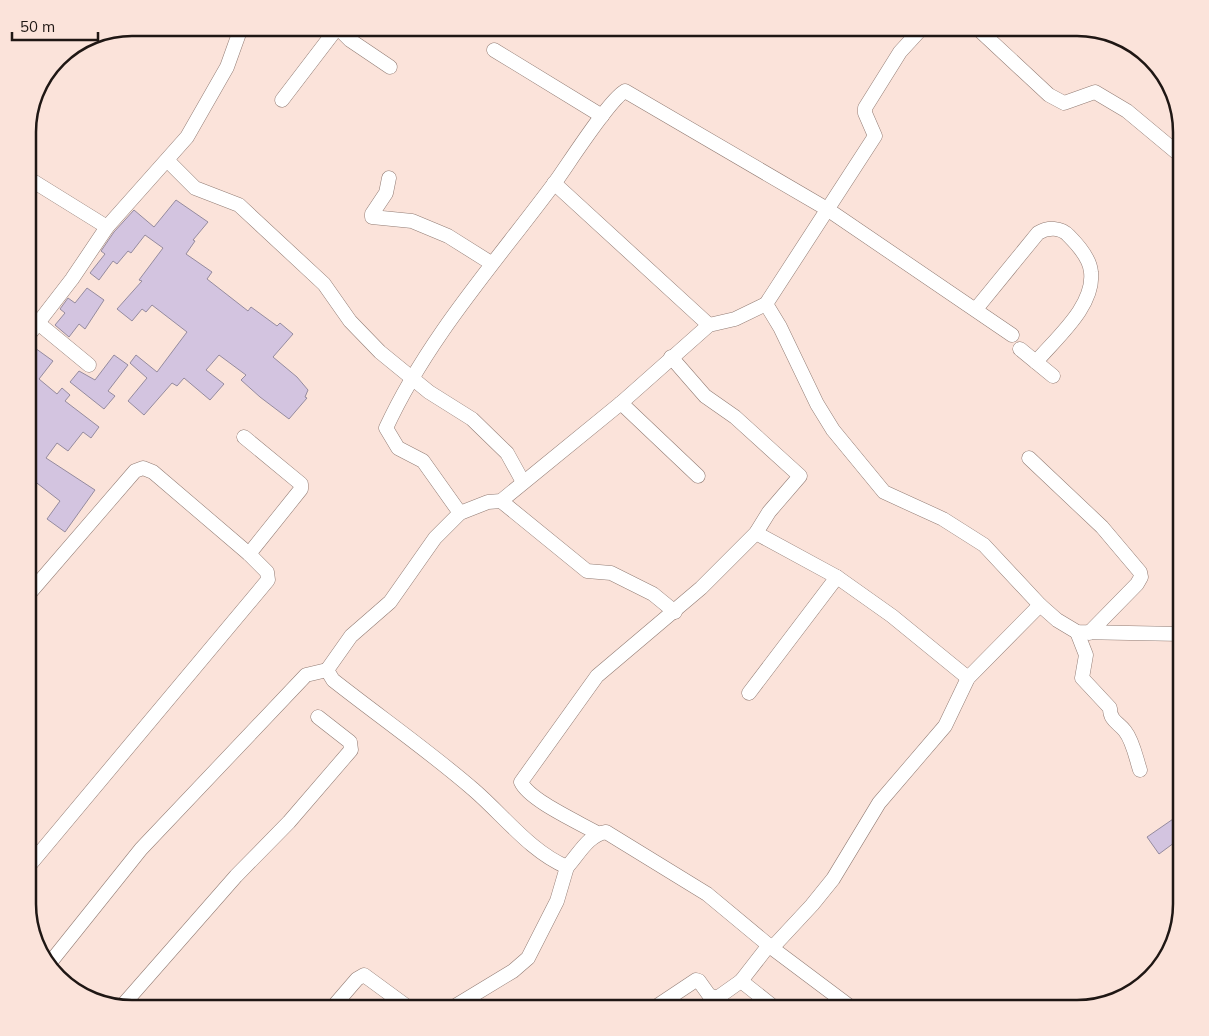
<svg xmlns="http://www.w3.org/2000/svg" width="1209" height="1036" font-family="Mulish,sans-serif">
<rect width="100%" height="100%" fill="#fbe3da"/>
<g fill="#d3c4e0" stroke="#958b9e">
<polygon points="176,200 208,222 193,240 195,241 186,254 212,272 207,279 248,311 251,307 277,326 280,323 293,334 273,357 297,377 308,390 305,397 307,398 289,419 260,397 241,380 246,375 219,355 206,370 224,384 210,400 184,378 177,386 172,383 144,415 128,401 147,378 130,363 136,355 157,372 187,332 152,305 146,312 142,309 132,321 117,309 142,281 139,280 163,248 145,235 131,253 128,251 117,264 113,261 99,280 90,273 105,254 101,251 114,232 134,210 154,227"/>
<polygon points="87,288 104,300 85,329 79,324 69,337 55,325 65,313 60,309 68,298 75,303"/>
<polygon points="35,348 53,361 39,379 57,394 62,388 70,395 65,401 99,427 91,438 83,432 68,451 57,443 46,458 95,490 65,532 47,519 60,501 33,480 28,488 28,354"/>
<polygon points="114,355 128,365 108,391 115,396 104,409 70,382 79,371 95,380"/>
<polygon points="1176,817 1182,837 1159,854 1147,837"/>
</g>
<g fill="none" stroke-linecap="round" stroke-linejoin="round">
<defs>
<g id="minor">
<polyline points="338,28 350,40 390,67"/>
<polyline points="977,28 1049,95 1064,103 1095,92 1127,111 1181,156"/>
<polyline points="494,50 602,116"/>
<polyline points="282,100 337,28"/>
<polyline points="168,161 195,188 239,205 324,284 350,321 380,352 429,392 472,419 507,453 523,482"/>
<polyline points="28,178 107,227"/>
<polyline points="389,178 386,193 372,214 372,217 412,221 448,236 491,263"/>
<polyline points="554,183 709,325"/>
<polyline points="766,304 780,327 817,404 833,430 884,492 943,519 984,545 1040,605 1057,620 1077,632 1181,634"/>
<path d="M976,309l62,-76c10,-6 23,-6 31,3 9,9 21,23 22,36 4,34 -35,66 -55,90"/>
<polyline points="38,323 89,365"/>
<polyline points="28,336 72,279 107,227 187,137 227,67 241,28"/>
<polyline points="1020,349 1053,376"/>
<polyline points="621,403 698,476"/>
<polyline points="244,437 301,484 301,489 249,554"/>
<polyline points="1029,458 1102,527 1140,572 1141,577 1137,584 1089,633"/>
<polyline points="501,501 587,571 611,573 653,594 675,612"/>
<path d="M460,513l-37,-52 -25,-13 -12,-20c42,-91 110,-166 170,-247 13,-18 53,-81 69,-90l202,118 185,126"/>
<polyline points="756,533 837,577 892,616 968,678"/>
<path d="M1077,632l9,23 -4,23 28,30c0,13 8,14 15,23 8,10 11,27 15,39"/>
<polyline points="749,693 837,577"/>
<path d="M597,833c-19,-11 -68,-33 -76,-51l76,-106 104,-88 55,-55 13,-21 31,-36 -65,-59 -30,-21 -34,-39"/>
<polyline points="28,867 268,580 267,572 249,554 153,472 143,468 135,471 28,595"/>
<polyline points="772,948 812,905 833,879 879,803 945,726 968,678 1040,605"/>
<polyline points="49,964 141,849 306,675 327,670"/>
<polyline points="741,981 775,1008"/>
<polyline points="122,1006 236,876 289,822 351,750 350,742 318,717"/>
<polyline points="332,1008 357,979 364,975 409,1008"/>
<polyline points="452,1008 513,971 528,958 557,901 567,867"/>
<polyline points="654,1008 696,980 699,981 709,995 717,998 741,981 769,945"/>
<path d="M852,1008l-80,-60 -65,-54 -101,-62c-18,3 -27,22 -39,35 -36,-15 -63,-51 -93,-77 -45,-39 -94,-73 -141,-110l-6,-10 24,-34 39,-34 45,-64 25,-25 28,-11 13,-1 120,-98 88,-78 26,-6 31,-15 109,-168 -10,-23v-5l35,-56 22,-24"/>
</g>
</defs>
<use href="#minor" stroke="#927c74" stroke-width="15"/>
<use href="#minor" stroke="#fff" stroke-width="14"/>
</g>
<path d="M0 0H1209V1036H0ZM132 36H1077A96 96 0 0 1 1173 132V904A96 96 0 0 1 1077 1000H132A96 96 0 0 1 36 904V132A96 96 0 0 1 132 36Z" fill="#fbe3da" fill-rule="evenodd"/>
<path fill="none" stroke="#1f1714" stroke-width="2.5" d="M132 36H1077A96 96 0 0 1 1173 132V904A96 96 0 0 1 1077 1000H132A96 96 0 0 1 36 904V132A96 96 0 0 1 132 36Z"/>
<path d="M12 32v8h86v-8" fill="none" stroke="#1f1714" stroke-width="2.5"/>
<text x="20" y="32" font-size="15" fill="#1f1714" stroke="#fbe3da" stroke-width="4" paint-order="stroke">50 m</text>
</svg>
